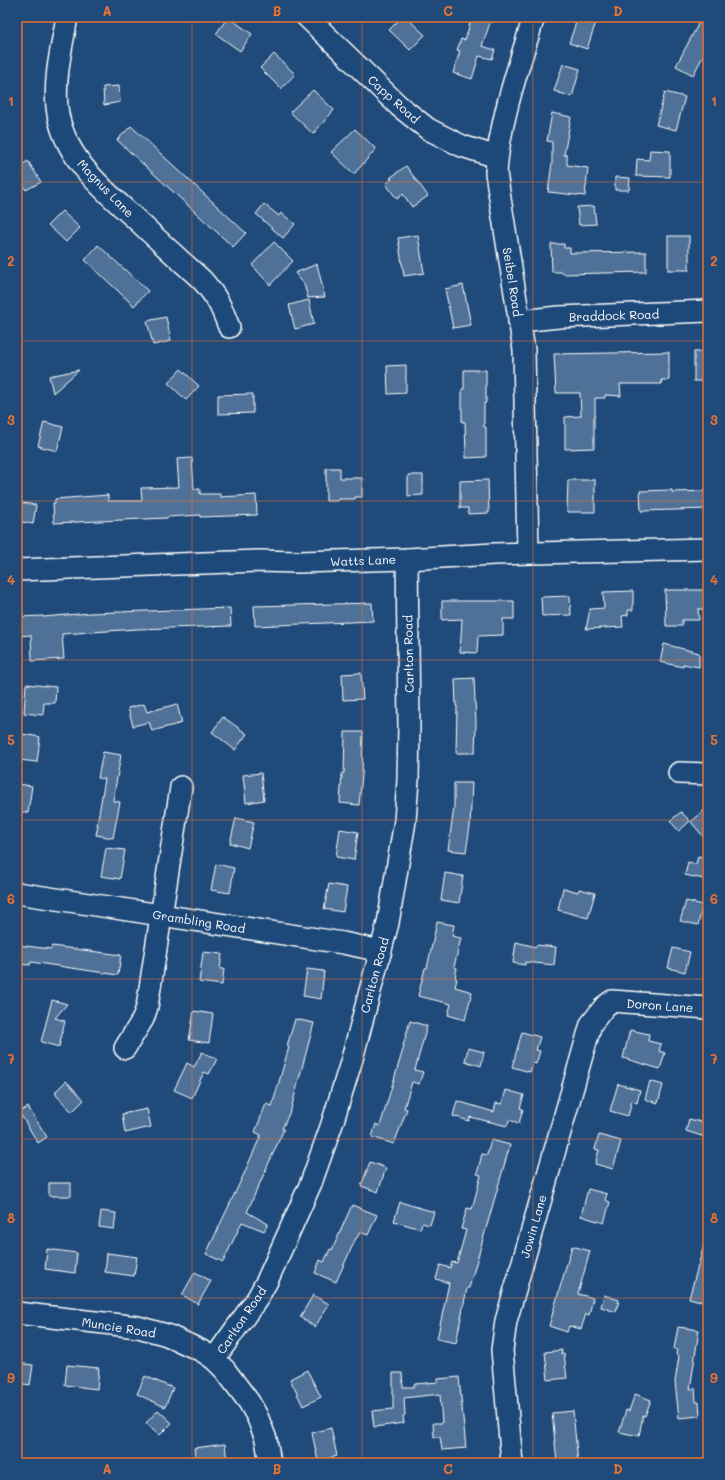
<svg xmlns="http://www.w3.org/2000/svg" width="725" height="1480" font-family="Mali,sans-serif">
<rect width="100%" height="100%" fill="#1f4a7a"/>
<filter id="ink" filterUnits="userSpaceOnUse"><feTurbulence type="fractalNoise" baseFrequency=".025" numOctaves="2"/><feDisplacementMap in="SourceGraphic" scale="8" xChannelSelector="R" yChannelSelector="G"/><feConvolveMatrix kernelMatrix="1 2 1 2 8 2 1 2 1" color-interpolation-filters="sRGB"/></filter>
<g filter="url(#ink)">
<g fill="#507197" stroke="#fff">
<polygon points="228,17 252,34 240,51 216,34"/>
<polygon points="402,17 406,17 425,35 410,50 389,30"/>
<polygon points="472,17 492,17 482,46 495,50 492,59 479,56 472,79 453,73 460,51 457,50 461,39 465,40"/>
<polygon points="578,17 582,17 596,22 587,49 569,43"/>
<polygon points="702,17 708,17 708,47 693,75 676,66"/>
<polygon points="274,54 295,74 281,89 260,68"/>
<polygon points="563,64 580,69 572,97 554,91"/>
<polygon points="119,86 120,102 104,105 103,87"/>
<polygon points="313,90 334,110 313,134 290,112"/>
<polygon points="665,92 685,97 676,130 656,125"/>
<polygon points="552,113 571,117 564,155 567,155 567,165 588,168 585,196 548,192 552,163 552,142 547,141"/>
<polygon points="131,126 246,233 233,247 117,140"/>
<polygon points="355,129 376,149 354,174 331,152"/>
<polygon points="650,150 670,151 670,177 636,176 637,159 649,160"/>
<polygon points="28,161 41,182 26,190 17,175 17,168"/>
<polygon points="406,166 428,196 412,207 403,194 397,199 386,184 392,179 390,178"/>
<polygon points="615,177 630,178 629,190 615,190"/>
<polygon points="264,204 279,216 281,213 295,224 283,238 256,214"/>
<polygon points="594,206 596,224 579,225 577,207"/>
<polygon points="62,211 80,228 66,242 48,225"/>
<polygon points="418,235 424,273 404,276 398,238"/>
<rect x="668" y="236" width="21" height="34"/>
<polygon points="274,242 293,261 270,285 252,265"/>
<polygon points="551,244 564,244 564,248 570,248 570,253 646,252 646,272 563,274 563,272 552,272"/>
<polygon points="98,245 148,291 134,306 85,260"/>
<polygon points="317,264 325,297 308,298 304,284 295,273"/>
<polygon points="463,285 471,325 453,328 445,289"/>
<polygon points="309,300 314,324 295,329 289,305"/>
<polygon points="166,317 171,341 153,345 147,321"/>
<polygon points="669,352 669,380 661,380 662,384 620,384 621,396 605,395 605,398 595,398 595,416 594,417 594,448 565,449 565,417 581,416 580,393 556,393 554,354"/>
<rect x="694" y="352" width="14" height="29"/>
<polygon points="406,365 406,393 388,394 387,366"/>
<polygon points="181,369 199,386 186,400 168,383"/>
<polygon points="79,370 53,393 49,376"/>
<polygon points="464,370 486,370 486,403 484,403 484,427 486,427 486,457 466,458 465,422 462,422 462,389 464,389"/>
<polygon points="253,394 253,413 218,414 218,395"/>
<polygon points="44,422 63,427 57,451 38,446"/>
<polygon points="192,458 194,489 200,489 200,494 220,494 220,497 256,495 257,515 200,517 200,515 167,517 167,518 54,523 53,503 55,503 55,499 108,495 108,501 142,501 141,488 179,487 177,459"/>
<polygon points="326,468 340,468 340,478 362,478 362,497 355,497 355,499 338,499 338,501 326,501"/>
<polygon points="408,475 423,475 423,495 408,496"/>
<polygon points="488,480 489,513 468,514 468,508 460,508 460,481"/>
<polygon points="568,480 595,480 595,512 567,512"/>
<polygon points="672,490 672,492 708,491 708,509 641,511 640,491"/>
<polygon points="17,502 36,505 33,524 17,521"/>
<polygon points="665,590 704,590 705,609 698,609 699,620 682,620 682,626 666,626"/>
<polygon points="633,591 633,610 628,610 628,615 622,616 623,627 586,629 590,609 604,608 603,592"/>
<polygon points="570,596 571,615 542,616 541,597"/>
<polygon points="442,601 514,601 514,619 503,619 503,635 478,636 477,653 460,652 462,619 442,620"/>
<polygon points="372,603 373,621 255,626 254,606"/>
<polygon points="230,608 231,626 137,629 62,634 64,659 32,661 31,635 17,636 17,617 43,616 43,617 90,613"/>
<polygon points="664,644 699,653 699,667 683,664 683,667 660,662"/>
<polygon points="361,673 363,699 343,700 342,674"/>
<polygon points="474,678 476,722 475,753 456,753 457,706 456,706 455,679"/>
<polygon points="26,684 56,687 55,703 44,703 43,715 24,713"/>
<polygon points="144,704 147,712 177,704 182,723 152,731 149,722 133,726 128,708"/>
<polygon points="223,717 247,734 235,750 212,732"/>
<polygon points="345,732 363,732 362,775 359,805 340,803 342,773 344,773"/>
<polygon points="22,734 40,737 37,762 19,760"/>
<polygon points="103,752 121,755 113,801 120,802 113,838 96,835 98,825 97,825 105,779 98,778"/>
<polygon points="261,773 264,800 246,803 243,775"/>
<polygon points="454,783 472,783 470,826 466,852 448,850 454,807"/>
<polygon points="17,784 32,786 28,813 17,811"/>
<polygon points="708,807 708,842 691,822"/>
<polygon points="681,812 690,821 679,831 670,821"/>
<polygon points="236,818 254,822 248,848 230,843"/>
<polygon points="340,829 358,832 354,860 336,857"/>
<polygon points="106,848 125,850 120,879 101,876"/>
<polygon points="698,856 708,858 708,880 685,875 688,862 696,864"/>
<polygon points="216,864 234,868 230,893 211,890"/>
<polygon points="445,873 463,876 459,903 441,900"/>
<polygon points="329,884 347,887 343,912 324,909"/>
<polygon points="563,888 578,892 579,889 595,893 588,918 558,910"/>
<polygon points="686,901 703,905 698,925 680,921"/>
<polygon points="437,922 454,925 452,936 461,938 454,967 457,968 455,978 457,979 455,987 472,992 465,1020 448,1015 451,1004 418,996 425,968 427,968"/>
<polygon points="516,942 536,947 536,945 556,947 554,965 525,962 525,965 513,963"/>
<polygon points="17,945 51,949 52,946 121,955 118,975 31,962 30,965 17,964"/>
<polygon points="673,948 690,952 685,972 668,968"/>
<polygon points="203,952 222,954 220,969 224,969 222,985 199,982"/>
<polygon points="307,969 324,971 321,999 303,996"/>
<polygon points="52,1000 67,1004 55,1018 65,1021 59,1047 41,1042"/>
<polygon points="194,1011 213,1014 209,1043 189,1040"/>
<polygon points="295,1019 314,1023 291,1109 282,1129 284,1129 247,1212 268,1224 264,1231 242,1222 223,1262 206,1254 243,1176 261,1135 255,1132 266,1104 272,1106 289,1047 287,1046"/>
<polygon points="410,1021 427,1026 415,1070 423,1072 419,1084 412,1082 404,1108 407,1109 394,1144 372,1137 376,1124 380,1126 404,1046 403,1046"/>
<polygon points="630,1030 649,1034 648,1041 661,1044 659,1051 665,1053 660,1069 623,1058"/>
<polygon points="522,1032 540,1037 536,1050 540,1051 536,1064 533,1063 530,1072 512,1067"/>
<polygon points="468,1048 484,1052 481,1066 465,1061"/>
<polygon points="202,1052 217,1059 209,1074 204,1072 192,1098 174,1090 187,1063 194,1067"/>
<polygon points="66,1081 84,1100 72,1112 56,1095 56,1091"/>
<polygon points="650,1081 663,1085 658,1103 645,1099"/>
<polygon points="618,1084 640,1090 637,1103 632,1101 628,1116 610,1111"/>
<polygon points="506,1090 524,1095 520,1108 523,1109 519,1123 509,1120 507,1126 470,1117 469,1121 453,1116 457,1101 494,1112 496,1103 502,1104"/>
<polygon points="28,1107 47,1137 38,1143 19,1112"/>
<polygon points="147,1109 151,1127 125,1133 122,1114"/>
<polygon points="689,1119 708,1124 708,1138 686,1131"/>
<polygon points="599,1135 621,1141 613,1169 595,1164 599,1150 595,1149"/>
<polygon points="491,1140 510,1145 469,1288 467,1288 456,1343 437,1339 449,1283 436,1279 440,1265 450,1268 452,1262 457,1263 466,1230 461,1229 467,1208 472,1209 481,1175 477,1174 482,1154 487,1155"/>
<polygon points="370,1162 386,1168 378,1192 361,1186"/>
<rect x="49" y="1183" width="22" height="13"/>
<polygon points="588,1189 607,1194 605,1200 610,1202 604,1223 581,1216"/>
<polygon points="400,1202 434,1212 430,1225 422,1223 420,1229 394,1221"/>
<polygon points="352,1205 377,1215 368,1235 360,1232 357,1238 356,1238 336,1282 315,1273 320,1260 324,1262 330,1249 332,1250"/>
<polygon points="101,1211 116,1213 114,1229 99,1227"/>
<polygon points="704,1245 708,1245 708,1303 689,1298"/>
<polygon points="572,1246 590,1251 578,1294 593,1298 589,1315 586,1314 581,1329 569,1326 567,1332 549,1326"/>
<polygon points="47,1249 77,1253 75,1273 45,1269"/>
<polygon points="107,1253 137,1257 134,1276 105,1272"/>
<polygon points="195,1272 211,1281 198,1304 182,1295"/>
<polygon points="313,1295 329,1304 315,1327 300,1317"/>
<polygon points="604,1295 619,1300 616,1312 601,1307"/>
<polygon points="678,1327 699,1330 690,1389 695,1388 696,1402 699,1402 700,1416 679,1418 675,1382 679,1356 676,1355 677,1350 674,1349"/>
<polygon points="562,1350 561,1354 564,1354 567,1378 548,1380 545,1352"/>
<polygon points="17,1363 33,1365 30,1385 17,1383"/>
<polygon points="67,1365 99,1368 97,1389 65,1385"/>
<polygon points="307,1370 321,1397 303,1406 290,1379"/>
<polygon points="393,1373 402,1373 403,1387 414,1387 414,1384 438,1382 438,1379 459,1377 466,1448 442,1450 440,1437 434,1437 433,1423 442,1423 440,1394 404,1398 405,1415 403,1416 404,1423 374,1427 372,1411 393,1409"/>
<polygon points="145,1376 173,1388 165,1407 137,1394"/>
<polygon points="635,1394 651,1400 645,1416 643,1415 639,1436 619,1432 626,1410 629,1411"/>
<polygon points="158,1410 172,1423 160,1435 146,1423"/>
<polygon points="573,1411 578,1463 557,1463 552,1413"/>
<polygon points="331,1428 337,1456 318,1461 312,1433"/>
<polygon points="225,1444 227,1463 196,1463 194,1448"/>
</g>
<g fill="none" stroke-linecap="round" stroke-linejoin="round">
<defs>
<g id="minor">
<path d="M67,17c-5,29 -13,60 -10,90 5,50 48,84 82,115 21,20 42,39 63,58 15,17 19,26 27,47"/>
<polyline points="307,17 399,106 428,129 462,146 497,157"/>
<polyline points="519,321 559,317 708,311"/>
<path d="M528,553l-4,-203 -28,-177c3,-51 23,-108 38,-156"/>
<polyline points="17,570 258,561 298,562 407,559 494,554 708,549"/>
<polyline points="679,773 708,774"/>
<polyline points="17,893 343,943 381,951"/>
<polyline points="125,1048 143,1019 147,1007 181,787"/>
<polyline points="17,1313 138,1327 167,1335 202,1351 214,1359 225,1370 249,1402 257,1416 266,1439 270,1463"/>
<polyline points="214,1359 257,1299 267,1281 311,1183 332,1124 352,1059 388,923 405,821 408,780 409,726 407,559"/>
<polyline points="512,1463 502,1350 506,1321 591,1024 605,1006 612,1001 708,1008"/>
</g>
</defs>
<use href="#minor" stroke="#fff" stroke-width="24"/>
<use href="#minor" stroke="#1f4a7a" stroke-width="21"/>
</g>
</g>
<path fill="none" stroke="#eb7230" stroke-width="1" stroke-opacity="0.55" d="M192,17v1446M362,17v1446M533,17v1446M17,182h691M17,341h691M17,501h691M17,660h691M17,820h691M17,979h691M17,1139h691M17,1298h691"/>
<g text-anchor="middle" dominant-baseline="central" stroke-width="3" stroke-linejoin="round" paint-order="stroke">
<g font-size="12" fill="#fff" stroke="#1f4a7a">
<text transform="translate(394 99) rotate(42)">Capp Road</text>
<text transform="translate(106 188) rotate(46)">Magnus Lane</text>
<text transform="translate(513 282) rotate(81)">Seibel Road</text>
<text transform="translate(614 315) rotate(-2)">Braddock Road</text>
<text transform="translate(363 560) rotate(-2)">Watts Lane</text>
<text transform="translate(408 654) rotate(-91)">Carlton Road</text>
<text transform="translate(199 921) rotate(9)">Grambling Road</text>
<text transform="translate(374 975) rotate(-75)">Carlton Road</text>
<text transform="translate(660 1005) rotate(4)">Doron Lane</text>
<text transform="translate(533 1226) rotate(-74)">Jowin Lane</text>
<text transform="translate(241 1320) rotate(-56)">Carlton Road</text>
<text transform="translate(119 1327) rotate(9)">Muncie Road</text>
</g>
</g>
<rect width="725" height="1480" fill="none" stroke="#1f4a7a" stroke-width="44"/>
<rect x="22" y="22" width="681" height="1436" fill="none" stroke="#eb7230" stroke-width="1.5"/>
<g font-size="13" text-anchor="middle" font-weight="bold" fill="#eb7230">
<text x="107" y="16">A</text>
<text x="277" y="16">B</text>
<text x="448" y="16">C</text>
<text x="618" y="16">D</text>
<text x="11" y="106">1</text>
<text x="714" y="106">1</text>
<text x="11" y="266">2</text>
<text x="714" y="266">2</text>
<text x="11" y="425">3</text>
<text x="714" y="425">3</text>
<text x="11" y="585">4</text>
<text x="714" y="585">4</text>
<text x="11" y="745">5</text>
<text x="714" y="745">5</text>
<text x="11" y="904">6</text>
<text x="714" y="904">6</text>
<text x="11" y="1064">7</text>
<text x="714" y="1064">7</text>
<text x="11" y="1223">8</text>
<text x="714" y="1223">8</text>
<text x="11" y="1383">9</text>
<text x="714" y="1383">9</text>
<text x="107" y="1474">A</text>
<text x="277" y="1474">B</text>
<text x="448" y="1474">C</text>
<text x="618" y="1474">D</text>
</g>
</svg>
